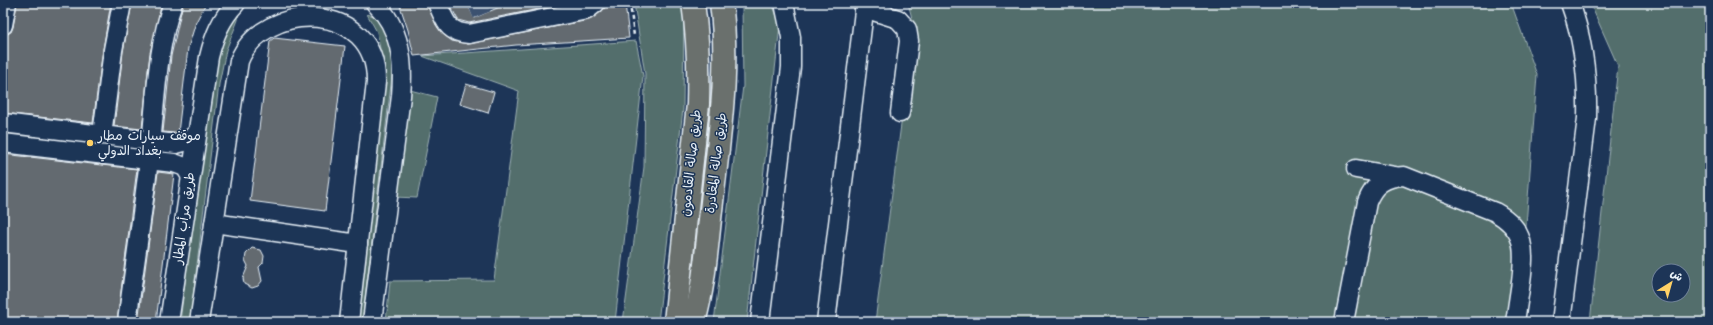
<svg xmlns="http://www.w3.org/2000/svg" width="1713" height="325" font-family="'Architects Daughter','Playpen Sans Arabic',sans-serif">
<rect width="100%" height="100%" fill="#1d3557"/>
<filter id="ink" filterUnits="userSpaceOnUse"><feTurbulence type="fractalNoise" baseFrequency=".025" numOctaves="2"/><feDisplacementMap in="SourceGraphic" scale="8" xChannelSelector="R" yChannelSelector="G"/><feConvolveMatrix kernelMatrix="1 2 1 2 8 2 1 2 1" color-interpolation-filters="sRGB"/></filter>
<g filter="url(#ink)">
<g fill="#526e6c" stroke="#9db0b2" fill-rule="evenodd">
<polygon points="634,3 683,3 684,5 683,109 658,322 623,322 644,167 645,74"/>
<polygon points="742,3 772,3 780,25 747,322 714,322 743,86"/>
<polygon points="908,3 1511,3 1537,75 1519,322 875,322 914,26"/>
<path d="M1590,3h120v319h-120l28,-256zM1659,271h24v24h-24z"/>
<polygon points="239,7 238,20 226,50 219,84 190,322 180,322 205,124 222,37"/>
<polygon points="367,14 384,19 394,51 391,84 362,322 350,322 383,65 377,32"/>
<polygon points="636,41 643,76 615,322 386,322 390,281 494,280 519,91 422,56"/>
<polygon points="406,89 437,97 417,198 395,197"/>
</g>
<g fill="#646b70" stroke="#e8f1f8">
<polygon points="17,3 111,3 103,49 93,123 3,113 3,35 11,32 13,27"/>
<polygon points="132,3 162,3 150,53 142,129 114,126 123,52"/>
<polygon points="183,3 206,3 196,22 188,48 178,133 175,133 163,132 171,56"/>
<polygon points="399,3 427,3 436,25 444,35 452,41 468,44 589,20 602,11 606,3 625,3 629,38 516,45 414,56 408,30"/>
<polygon points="449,3 467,3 474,18 509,3 569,3 469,23 458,20"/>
<polygon points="274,38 345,46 325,211 250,201 270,41"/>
<polygon points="466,84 494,92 488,113 460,104"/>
<polygon points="3,154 137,169 117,322 3,322"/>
<polygon points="158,172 174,174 156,322 138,322"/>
<polygon points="252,248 261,250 264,256 263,263 259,267 262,281 258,286 252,288 244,284 243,278 248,266 245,260 246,254"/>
</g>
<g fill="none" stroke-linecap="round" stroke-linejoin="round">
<polyline stroke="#3b516f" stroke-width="18" stroke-dasharray="18 9" stroke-linecap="butt" points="470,10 487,3"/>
<defs>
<g id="minor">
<path d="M437,3c9,18 9,29 32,31l118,-24 9,-7"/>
<polyline points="864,8 898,19 907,29 909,41 900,113"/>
<polyline points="3,25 7,3"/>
<polyline points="3,123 176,144 188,141 196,134"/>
<polyline points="102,135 113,50 122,3"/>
<polyline points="3,143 174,163 185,167 190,175"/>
<polyline points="1356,169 1395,176"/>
<polyline points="214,223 358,244"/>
<path d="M127,322c8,-59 17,-119 24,-178 5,-47 6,-97 22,-141"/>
<path d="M169,322l40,-265c5,-21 12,-38 27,-54"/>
<path d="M199,322l40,-261c24,-61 138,-61 137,21l-27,240"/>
<path d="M372,322l29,-226c3,-34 0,-68 -26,-93"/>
<polyline points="760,322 791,67 791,37 784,3"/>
<polyline points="826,322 865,3"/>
<path d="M1344,322l23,-120c7,-18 18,-25 37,-26l91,36c31,17 30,38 26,70 -2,13 -4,27 -6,40"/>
<path d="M1561,322l26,-204c1,-40 -3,-77 -17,-115"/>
</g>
<g id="major">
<path d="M675,322l23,-218c1,-35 0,-67 -5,-101"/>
<path d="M694,322c11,-39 13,-80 18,-120 7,-66 18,-132 9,-199"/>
</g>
</defs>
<use href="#minor" stroke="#e8f1f8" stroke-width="21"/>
<use href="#major" stroke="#e8f1f8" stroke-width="25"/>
<polyline stroke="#e8f1f8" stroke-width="2.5" stroke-dasharray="4 3" stroke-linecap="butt" points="630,3 634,36"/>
<use href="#minor" stroke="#1d3557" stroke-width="18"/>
<use href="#major" stroke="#6a706d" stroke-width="22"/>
</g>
</g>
<circle fill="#ffd166" stroke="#1d3557" stroke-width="1.5" cx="90" cy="143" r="4"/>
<g text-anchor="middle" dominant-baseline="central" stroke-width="3" stroke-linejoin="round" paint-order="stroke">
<g font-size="13" fill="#e8f1f8" stroke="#1d3557" text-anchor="start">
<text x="98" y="136">موقف سيارات مطار<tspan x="98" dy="15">بغداد الدولي</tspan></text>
</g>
<g font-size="13" fill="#e8f1f8" stroke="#1d3557">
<text transform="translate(691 163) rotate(-84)">طريق صالة القادمون</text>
<text transform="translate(716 163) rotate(-83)">طريق صالة المغادرة</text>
<text transform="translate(184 218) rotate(-82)">طريق مرأب المطار</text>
</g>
</g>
<rect width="1713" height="325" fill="none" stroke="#1d3557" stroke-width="16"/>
<rect x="8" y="8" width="1697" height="309" fill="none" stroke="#e8f1f8" stroke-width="1.5" filter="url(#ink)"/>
<g transform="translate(1671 283) rotate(37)"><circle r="19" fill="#1d3557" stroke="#6e8097"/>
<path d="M0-3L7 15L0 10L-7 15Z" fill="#ffd166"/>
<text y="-6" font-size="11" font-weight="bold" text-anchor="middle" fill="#e8f1f8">ش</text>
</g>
</svg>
